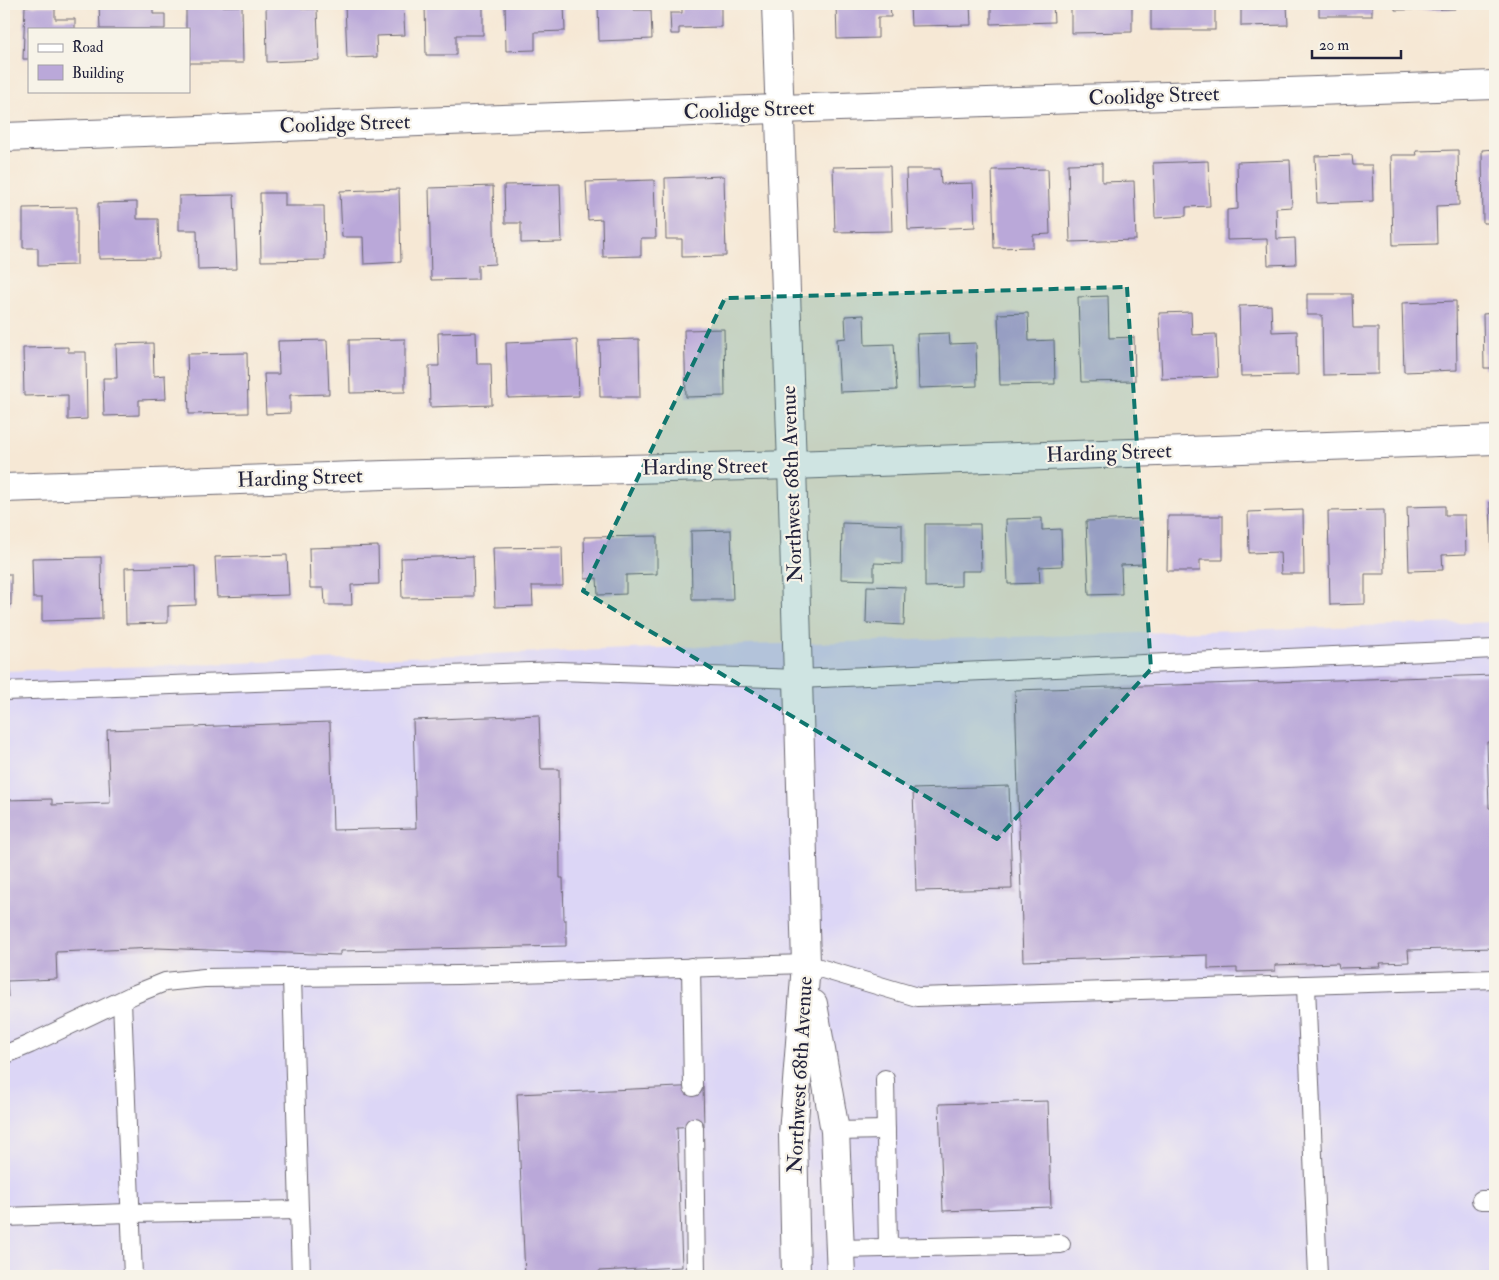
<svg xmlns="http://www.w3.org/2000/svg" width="1499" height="1280" font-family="'IM FELL Double Pica',serif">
<rect width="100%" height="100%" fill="#f7f3e8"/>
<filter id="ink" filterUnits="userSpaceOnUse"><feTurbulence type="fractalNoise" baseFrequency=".02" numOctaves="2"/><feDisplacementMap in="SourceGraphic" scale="10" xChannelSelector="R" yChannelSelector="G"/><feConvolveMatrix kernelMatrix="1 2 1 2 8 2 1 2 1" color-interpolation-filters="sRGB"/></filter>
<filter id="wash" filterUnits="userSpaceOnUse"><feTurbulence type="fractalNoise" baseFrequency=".0096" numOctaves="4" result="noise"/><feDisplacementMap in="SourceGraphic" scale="20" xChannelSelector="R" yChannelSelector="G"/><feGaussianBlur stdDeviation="1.12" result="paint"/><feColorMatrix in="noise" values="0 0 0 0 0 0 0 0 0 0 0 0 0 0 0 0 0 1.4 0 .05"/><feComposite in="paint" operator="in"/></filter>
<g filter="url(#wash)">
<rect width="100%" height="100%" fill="#f6e8d5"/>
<polygon fill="#dcd6f6" points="1495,622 1495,1276 4,1276 4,671 747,645"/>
<g id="blocks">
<g fill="#baa8d9">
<polygon points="99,4 153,4 153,14 165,14 165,29 100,29"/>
<polygon points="266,4 302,4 302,9 317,9 319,60 267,62"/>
<polygon points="345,4 403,4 405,35 376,36 377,57 347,58"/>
<polygon points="425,4 483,4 483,35 456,35 456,55 426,55"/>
<polygon points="505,4 564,4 565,31 535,32 535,50 506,51"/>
<polygon points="598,4 634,4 634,10 651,10 652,39 599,41"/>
<polygon points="682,4 721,4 721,27 679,28 679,34 671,34 670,13 682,13"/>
<polygon points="836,4 890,4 891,17 878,17 878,38 837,39"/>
<polygon points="910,4 970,4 971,25 911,26"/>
<polygon points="991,4 1053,4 1054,22 991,24"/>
<polygon points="1071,4 1132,4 1132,32 1071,33"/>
<rect x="1151" y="4" width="64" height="26"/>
<polygon points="1241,4 1287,4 1288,25 1241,26"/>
<rect x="1319" y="4" width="53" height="12"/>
<polygon points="1395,4 1455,4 1455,9 1395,10"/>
<rect x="1478" y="4" width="17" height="3"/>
<polygon points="25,6 55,6 55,19 75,19 75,29 29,29 29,59 23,59"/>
<polygon points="242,6 243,63 189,63 189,29 186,29 186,7"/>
<polygon points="1495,149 1495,223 1483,223 1482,150"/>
<polygon points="1458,150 1459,205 1436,206 1437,244 1393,245 1391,155 1417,155 1416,151"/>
<polygon points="1352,155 1353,165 1372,165 1373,201 1317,203 1315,156"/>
<polygon points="1290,160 1292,207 1276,208 1277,239 1295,238 1296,264 1268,265 1267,239 1227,240 1227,210 1238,209 1237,162"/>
<polygon points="1208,161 1210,206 1186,207 1186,216 1155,218 1153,163"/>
<polygon points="1102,163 1102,182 1134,181 1136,240 1070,242 1068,164"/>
<polygon points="890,166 892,231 835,232 833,167"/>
<polygon points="906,169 940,169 941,184 973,183 975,227 908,230"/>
<polygon points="1048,169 1050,234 1033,235 1033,247 994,248 992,170"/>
<polygon points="724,176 726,256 682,257 682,239 666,239 665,178"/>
<polygon points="654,180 656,238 641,238 641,256 603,257 602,219 588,220 586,182"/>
<polygon points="560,184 562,242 521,243 521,223 505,223 504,185"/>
<polygon points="493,186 495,264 478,265 478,279 431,280 429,188"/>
<polygon points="399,189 401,262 364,264 363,237 342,237 340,191"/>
<polygon points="260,193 285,193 285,206 324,206 325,260 261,261"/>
<polygon points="234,195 237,269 198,270 197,230 179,230 179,196"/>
<polygon points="137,202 137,219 158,219 159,258 99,259 98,203"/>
<polygon points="77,207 77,265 38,266 38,248 23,248 23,208"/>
<polygon points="1307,294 1352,294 1353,328 1378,328 1378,374 1323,375 1322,315 1307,315"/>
<polygon points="1108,296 1109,338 1134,337 1135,381 1081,382 1078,297"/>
<polygon points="1456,301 1457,370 1404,372 1402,303"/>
<polygon points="1271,305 1272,332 1297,331 1298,375 1241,376 1239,306"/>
<polygon points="1191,312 1192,335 1216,334 1218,377 1162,379 1159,313"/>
<polygon points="1028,313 1029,341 1054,340 1055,384 1000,385 998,314"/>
<polygon points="1495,313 1495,368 1484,368 1483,314"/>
<polygon points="864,315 865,345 894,344 897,390 840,392 837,339 846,338 845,316"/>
<polygon points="724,329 725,396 686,397 684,330"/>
<polygon points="476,332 477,364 491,364 492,405 430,407 429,366 439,366 438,333"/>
<polygon points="949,333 950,344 976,343 977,386 919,388 917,334"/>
<polygon points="405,339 405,392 350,393 349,340"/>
<polygon points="639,339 640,397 600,397 599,340"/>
<polygon points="327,340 329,394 290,395 290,413 266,414 264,374 279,374 278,341"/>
<polygon points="577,340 579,396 508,398 506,343"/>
<polygon points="4,341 5,341 8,412 4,412"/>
<polygon points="153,343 154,376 165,375 166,399 139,400 139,415 104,416 103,378 117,378 116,344"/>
<polygon points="68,347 68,352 86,352 87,419 68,420 68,395 24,396 23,348"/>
<polygon points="247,353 248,413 189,414 187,354"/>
<polygon points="1490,502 1495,502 1495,568 1492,569"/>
<polygon points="1445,506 1445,515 1465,515 1466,554 1442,555 1443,570 1409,571 1407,507"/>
<polygon points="1303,510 1304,574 1281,574 1280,552 1249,553 1248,512"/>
<polygon points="1384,510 1385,574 1365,574 1365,604 1330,605 1328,511"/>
<polygon points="1168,516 1223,516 1223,560 1200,560 1200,571 1167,571"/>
<polygon points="1042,518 1042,530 1061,529 1062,566 1039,567 1040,583 1008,584 1006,519"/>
<polygon points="1141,519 1142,564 1121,565 1122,594 1089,595 1086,521"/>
<polygon points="842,523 902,525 902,564 874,563 874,580 841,579"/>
<polygon points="925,524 980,524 981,571 961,571 961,586 925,587"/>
<polygon points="731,530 733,600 692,600 691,531"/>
<polygon points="657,536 657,574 626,575 626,594 598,595 597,578 585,579 584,537"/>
<polygon points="378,546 379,584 351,585 352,605 325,605 324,588 310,588 309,548"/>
<polygon points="562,547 563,586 532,586 533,606 495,607 493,548"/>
<polygon points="287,555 289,595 217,597 215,557"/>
<polygon points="473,556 474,597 402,598 401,558"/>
<polygon points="101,557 102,619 42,621 42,598 33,598 32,558"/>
<polygon points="195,566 196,605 168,606 168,623 126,624 125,568"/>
<rect x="4" y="574" width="7" height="31"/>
<polygon points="867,586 905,587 904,625 866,623"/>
<polygon points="1495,675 1495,742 1487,742 1489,808 1495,808 1495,948 1408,950 1409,962 1380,963 1381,967 1339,968 1338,963 1275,965 1275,971 1237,972 1237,968 1208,969 1208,955 1023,961 1015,690"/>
<polygon points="539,715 541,769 559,769 560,878 563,878 564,920 566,920 566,946 340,951 340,955 157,948 56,952 57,979 7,981 8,997 4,997 4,800 52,799 52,805 110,803 107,730 330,722 333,830 416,828 413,720"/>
<polygon points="1009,786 1012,889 916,891 913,789"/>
<polygon points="703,1086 704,1126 677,1127 682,1267 599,1271 599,1276 525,1276 517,1094"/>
<polygon points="1048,1101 1051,1207 943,1211 939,1104"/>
</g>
</g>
</g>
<g filter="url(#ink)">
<use href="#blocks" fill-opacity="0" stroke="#6c6771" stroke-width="1"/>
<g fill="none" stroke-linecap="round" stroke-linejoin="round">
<defs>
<g id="service">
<polyline points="4,691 558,671 798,679 1495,649"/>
<polyline points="691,967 693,1087"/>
<polyline points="292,977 301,1276"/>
<polyline points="1306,986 1318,1276"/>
<polyline points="122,1001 133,1276"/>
<polyline points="4,1055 30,1044 135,994 165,982 204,978 458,975 806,964 917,997 1495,979"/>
<polyline points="885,1079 888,1248"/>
<polyline points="694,1127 696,1276"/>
<polyline points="835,1131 886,1130"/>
<polyline points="1481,1200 1495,1200"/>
<polyline points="4,1217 130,1213 299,1210"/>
<polyline points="840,1249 1061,1244"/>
</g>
<g id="minor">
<polyline points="4,137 780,109 1495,85"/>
<polyline points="4,488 385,475 792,465 1495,440"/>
</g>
<g id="tertiary">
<polyline points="776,4 792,465 806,964 793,1134 796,1276"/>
<polyline points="813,1004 835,1131 841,1276"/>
</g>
</defs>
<use href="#service" stroke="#6c6771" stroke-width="20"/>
<use href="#minor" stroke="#6c6771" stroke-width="30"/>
<use href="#tertiary" stroke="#6c6771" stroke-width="30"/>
<use href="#service" stroke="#fff" stroke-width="18"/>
<use href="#minor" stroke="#fff" stroke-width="28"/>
<use href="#tertiary" stroke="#fff" stroke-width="28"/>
</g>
</g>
<path fill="#0f766e" fill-opacity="0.2" stroke="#0f766e" stroke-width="4" stroke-dasharray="10 6" stroke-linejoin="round" d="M1127,287l24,382 -154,170 -414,-248 142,-293z"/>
<g text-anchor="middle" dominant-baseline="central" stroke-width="4.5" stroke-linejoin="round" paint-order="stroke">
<g font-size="21" fill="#22223b" stroke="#f7f3e8">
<text transform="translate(1154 96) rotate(-2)">Coolidge Street</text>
<text transform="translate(749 110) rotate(-2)">Coolidge Street</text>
<text transform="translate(345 124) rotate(-2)">Coolidge Street</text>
<text transform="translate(1109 453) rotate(-2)">Harding Street</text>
<text transform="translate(705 467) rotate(-1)">Harding Street</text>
<text transform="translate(300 478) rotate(-2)">Harding Street</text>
<text transform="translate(792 484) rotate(-92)">Northwest 68th Avenue</text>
<text transform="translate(800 1075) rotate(-87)">Northwest 68th Avenue</text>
</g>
</g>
<rect width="1499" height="1280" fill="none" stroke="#f7f3e8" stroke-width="20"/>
<rect x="28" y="28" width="162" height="65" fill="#f7f3e8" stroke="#a29fa3"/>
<rect x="38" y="44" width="25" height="8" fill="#ffffff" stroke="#a29fa3"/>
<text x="72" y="52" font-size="15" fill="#22223b">Road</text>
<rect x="38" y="65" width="25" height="15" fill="#baa8d9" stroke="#a29fa3"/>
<text x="72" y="78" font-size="15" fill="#22223b">Building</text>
<path d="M1312 50v8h89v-8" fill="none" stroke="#22223b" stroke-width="2.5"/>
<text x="1319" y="50" font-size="15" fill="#22223b" stroke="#f7f3e8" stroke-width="4" paint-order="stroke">20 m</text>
</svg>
